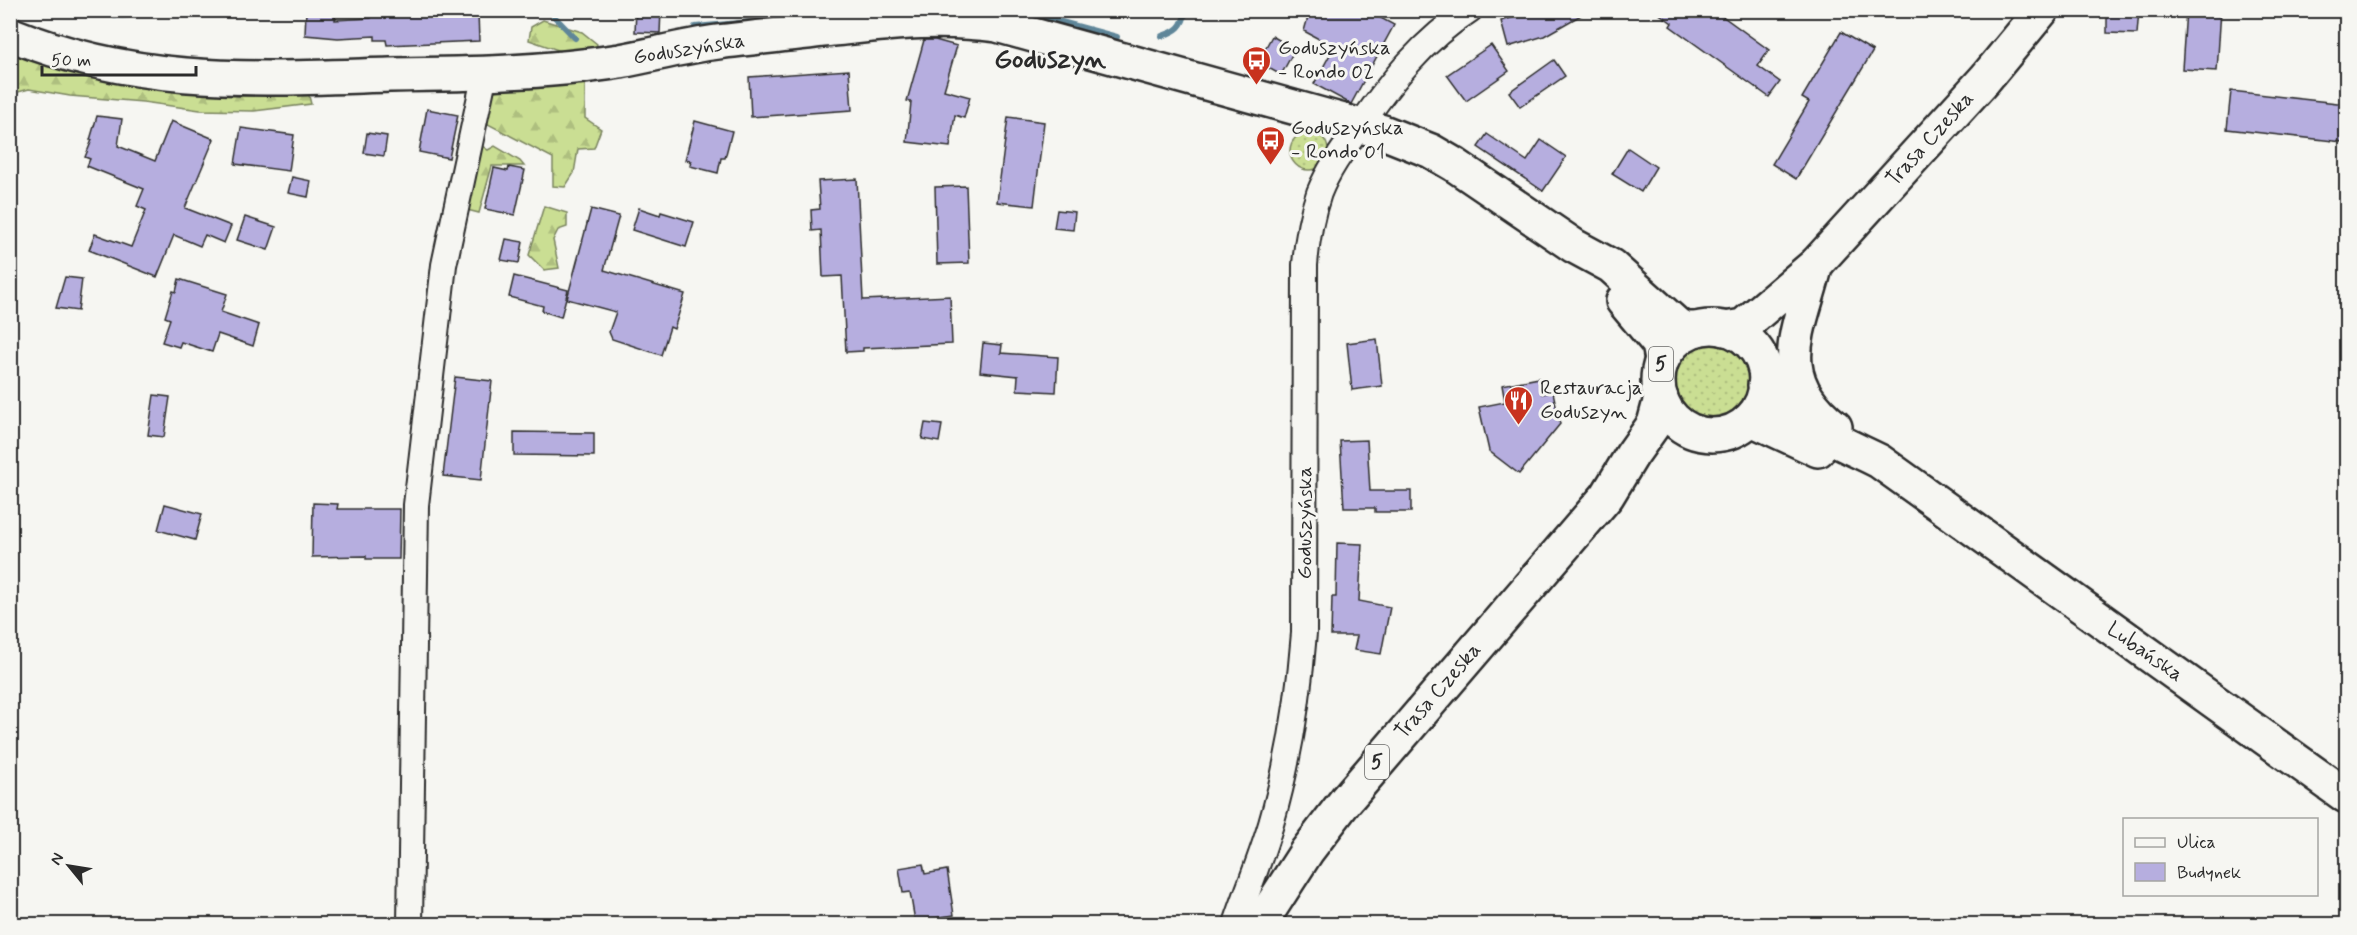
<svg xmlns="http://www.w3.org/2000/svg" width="2357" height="935" font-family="Mynerve,sans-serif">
<defs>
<pattern id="grass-dots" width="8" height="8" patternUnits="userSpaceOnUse" patternTransform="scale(1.5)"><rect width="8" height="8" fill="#cade93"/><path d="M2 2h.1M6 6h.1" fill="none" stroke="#aebf7f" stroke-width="1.8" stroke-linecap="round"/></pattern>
<pattern id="forest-firs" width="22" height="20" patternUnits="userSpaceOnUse" patternTransform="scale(1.5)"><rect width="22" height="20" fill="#cade93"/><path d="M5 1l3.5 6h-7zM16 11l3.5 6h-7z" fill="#aebf7f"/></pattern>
</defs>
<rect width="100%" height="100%" fill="#f6f6f2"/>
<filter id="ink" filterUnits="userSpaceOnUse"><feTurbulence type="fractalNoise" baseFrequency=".0167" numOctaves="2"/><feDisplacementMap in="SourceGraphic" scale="12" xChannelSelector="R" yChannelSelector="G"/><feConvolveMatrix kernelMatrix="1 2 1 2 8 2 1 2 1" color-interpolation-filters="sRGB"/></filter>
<g filter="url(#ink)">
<g fill="url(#grass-dots)" stroke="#7a845f" stroke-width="1.5">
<circle cx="1309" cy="151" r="19"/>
<circle cx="1712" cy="382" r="41"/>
</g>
<g fill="url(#forest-firs)" stroke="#7a845f" stroke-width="1.5">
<polygon points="543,20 582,32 597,44 585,83 585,118 601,129 594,148 578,149 574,173 565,187 553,186 553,158 484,122 496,86 567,53 529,40 531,27"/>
<polygon points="11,56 308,92 311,104 254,111 200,110 143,102 70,96 29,89 11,94"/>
<polygon points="478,143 488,150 495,146 520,161 524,166 492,166 479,213 463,209"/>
<polygon points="544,206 567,213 567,227 558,230 553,240 559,268 544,270 529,255"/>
</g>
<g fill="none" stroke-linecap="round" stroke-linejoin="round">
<g stroke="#5f8699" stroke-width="6">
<path d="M91,10c22,8 43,7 65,0"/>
<polyline points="548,10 575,38"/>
<polyline points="1006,10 1054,20 1117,37"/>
<polyline points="695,27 751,22"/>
<path d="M1162,36c15,-5 21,-9 24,-26"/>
</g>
</g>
<g fill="#b6aedf" stroke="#2b2b2b" stroke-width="1.5">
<polygon points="306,10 336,10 335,20 371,18 370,10 405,10 405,16 478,13 479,41 387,45 386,40 375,40 375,36 338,38 305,35"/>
<polygon points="636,10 661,10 660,33 635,32"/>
<polygon points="1310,10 1366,10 1394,25 1351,104 1314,84 1334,47 1304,31"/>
<polygon points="1538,10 1590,10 1544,36 1508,47 1501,21"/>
<polygon points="1654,10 1714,10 1769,50 1758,66 1780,82 1769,97 1670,26 1672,23"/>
<polygon points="2107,10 2139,10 2137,34 2107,33"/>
<polygon points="2186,10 2221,10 2217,71 2182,69"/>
<polygon points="1841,32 1873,51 1796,179 1772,164 1809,102 1802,98"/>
<polygon points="1272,36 1295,49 1281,75 1258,62"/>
<polygon points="924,40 935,40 957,46 944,90 970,97 964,118 955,115 950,147 907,142 911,102 907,101"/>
<polygon points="1491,45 1509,71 1466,101 1447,75"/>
<polygon points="1554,60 1565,76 1520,107 1509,92"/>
<polygon points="849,70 852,110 751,117 749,77"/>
<polygon points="2231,91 2346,104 2342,142 2227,129"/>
<polygon points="427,109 458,115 449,158 419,152"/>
<polygon points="97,116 122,119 118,146 155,161 171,121 214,139 185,208 231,226 224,243 205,235 200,246 174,235 157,277 89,250 95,234 131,247 146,210 137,206 144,189 87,166 90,159 85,157 92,140 90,140"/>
<polygon points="1008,117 1044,122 1034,206 997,202"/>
<polygon points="695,121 732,131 725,158 721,158 718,173 690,166 691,161 685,160"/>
<polygon points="241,128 294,135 289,171 235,164"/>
<polygon points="367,133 387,136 384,156 364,153"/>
<polygon points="1487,134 1527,161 1541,140 1566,157 1543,191 1478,147"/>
<polygon points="1628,148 1656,167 1641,192 1612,174"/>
<polygon points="509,167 525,170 515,215 485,209 494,168 508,171"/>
<polygon points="292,177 311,181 308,197 288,193"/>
<polygon points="857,179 863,300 950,296 952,344 863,348 863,351 846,352 842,276 823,277 821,230 812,231 811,210 820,209 818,181"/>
<polygon points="966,186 969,263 937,264 935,187"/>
<polygon points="639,208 660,215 661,212 694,222 686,247 632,230"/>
<polygon points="591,209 619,216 604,270 685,294 674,329 670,327 661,355 612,339 609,332 616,312 567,299"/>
<polygon points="1057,210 1075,212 1073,230 1054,228"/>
<polygon points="245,217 276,227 268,250 237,240"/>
<polygon points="506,239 523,242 519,263 501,260"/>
<polygon points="514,276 568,290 561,317 542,311 543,306 509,297"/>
<polygon points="65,277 82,279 78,311 56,308"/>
<polygon points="179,279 227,294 221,312 259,325 253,346 218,334 212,352 181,342 179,347 162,342 170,319 165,317 173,291 176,292"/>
<polygon points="1377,339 1382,386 1352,390 1347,343"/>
<polygon points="983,343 1002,345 1001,353 1058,357 1056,392 1017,390 1018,376 980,372"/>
<polygon points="455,377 492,381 481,480 443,476"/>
<polygon points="1539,378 1542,394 1553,392 1560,424 1519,474 1489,451 1479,407 1505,402 1502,385"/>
<polygon points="154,395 170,397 164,437 148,435"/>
<polygon points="925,423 942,425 939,442 922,439"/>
<polygon points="514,432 594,433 594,456 514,455"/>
<polygon points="1367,440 1370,491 1411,491 1411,512 1375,512 1375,508 1344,508 1340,441"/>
<polygon points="313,503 338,504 337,509 400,509 399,559 366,559 366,556 312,557"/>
<polygon points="165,504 202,514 195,540 158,530"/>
<polygon points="1337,543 1362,544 1359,601 1390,607 1381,654 1354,650 1357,636 1331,636 1332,597 1336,597"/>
<polygon points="923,864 925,874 947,870 954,915 915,921 910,892 903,893 899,868"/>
</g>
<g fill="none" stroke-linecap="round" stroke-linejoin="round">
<defs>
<g id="street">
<polyline points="410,924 416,505 444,265 485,73"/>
<path d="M1236,924c11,-33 25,-66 35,-100 18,-62 28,-126 33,-191l1,-368c2,-25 6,-49 14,-72 10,-25 26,-46 41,-67 31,-45 63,-86 110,-116"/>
</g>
<g id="secondary">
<path d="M10,34c131,53 244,45 380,41 77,-1 154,-2 230,-14 33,-6 65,-15 98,-19 38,-5 77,-8 115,-13 58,-6 105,-12 164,-4l386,107 48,19 24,14 119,81 37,20 66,59 8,4h12"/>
<path d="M1816,264c-16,66 -47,111 19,163"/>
<polyline points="1623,301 1659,344 1662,360"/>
<path d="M1765,385c18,35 80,59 114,76l467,335"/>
<polyline points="1748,421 1758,422 1818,450"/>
</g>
<g id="primary">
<circle cx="1712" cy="381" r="54"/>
<polyline points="1725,329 1743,326 1816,264 1985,79 2042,10"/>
<polyline points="1260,924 1307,851 1346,800 1607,496 1632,455 1654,424 1661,398"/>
</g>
</defs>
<use href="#street" stroke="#2b2b2b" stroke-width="28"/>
<use href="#secondary" stroke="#2b2b2b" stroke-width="38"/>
<use href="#primary" stroke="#2b2b2b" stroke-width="38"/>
<use href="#street" stroke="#f6f6f2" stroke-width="24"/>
<use href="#secondary" stroke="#f6f6f2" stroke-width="33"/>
<use href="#primary" stroke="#f6f6f2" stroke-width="33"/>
</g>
</g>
<defs>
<symbol id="bus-pin" viewBox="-11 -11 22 30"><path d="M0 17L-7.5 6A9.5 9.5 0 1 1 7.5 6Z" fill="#c8321e" stroke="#f6f6f2"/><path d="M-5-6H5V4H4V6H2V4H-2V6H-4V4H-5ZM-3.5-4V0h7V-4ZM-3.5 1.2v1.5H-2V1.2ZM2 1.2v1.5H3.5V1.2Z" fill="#fff"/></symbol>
<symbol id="restaurant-pin" viewBox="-11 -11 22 30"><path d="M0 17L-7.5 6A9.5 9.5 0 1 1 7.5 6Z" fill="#c8321e" stroke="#f6f6f2"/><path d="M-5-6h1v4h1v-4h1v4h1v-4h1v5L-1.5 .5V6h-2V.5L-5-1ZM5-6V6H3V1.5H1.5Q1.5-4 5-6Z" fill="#fff"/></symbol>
</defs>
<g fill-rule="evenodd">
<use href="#bus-pin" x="1240" y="44" width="33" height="45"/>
<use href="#bus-pin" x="1254" y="124" width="33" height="45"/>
<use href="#restaurant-pin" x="1502" y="384" width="33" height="45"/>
</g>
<g text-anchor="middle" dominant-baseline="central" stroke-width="6" stroke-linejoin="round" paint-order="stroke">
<g fill="#f6f6f2" stroke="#686867" stroke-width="1.5">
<rect x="1649" y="347" width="24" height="34" rx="4.5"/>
<rect x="1365" y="745" width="24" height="34" rx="4.5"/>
</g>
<g font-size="20" font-weight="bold" fill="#2b2b2b">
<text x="1661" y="364">5</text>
<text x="1377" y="762">5</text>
</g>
<g font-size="21" fill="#2b2b2b" stroke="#f6f6f2" text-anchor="start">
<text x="1278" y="48">Goduszyńska<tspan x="1278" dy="24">- Rondo 02</tspan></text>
<text x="1291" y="128">Goduszyńska<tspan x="1291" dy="24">- Rondo 01</tspan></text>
<text x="1540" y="388">Restauracja<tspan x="1540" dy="24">Goduszyn</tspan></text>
</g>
<g font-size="21" fill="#2b2b2b" stroke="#f6f6f2">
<text transform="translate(689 49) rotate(-9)">Goduszyńska</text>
<text transform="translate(1930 139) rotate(-48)">Trasa Czeska</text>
<text transform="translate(1305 523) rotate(-90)">Goduszyńska</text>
<text transform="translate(2145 652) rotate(35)">Lubańska</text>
<text transform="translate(1438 691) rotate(-49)">Trasa Czeska</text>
</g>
<g font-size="27" font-weight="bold" fill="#2b2b2b" stroke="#f6f6f2">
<text x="1050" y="59">Goduszyn</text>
</g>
</g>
<rect width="2357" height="935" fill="none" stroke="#f6f6f2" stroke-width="36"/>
<rect x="18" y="18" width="2321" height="899" fill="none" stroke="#2b2b2b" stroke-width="2" filter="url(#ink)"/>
<rect x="2123" y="818" width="195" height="78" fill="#f6f6f2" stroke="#a5a5a2" stroke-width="1.5"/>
<rect x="2135" y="838" width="30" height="9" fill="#f6f6f2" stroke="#a5a5a2" stroke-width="1.5"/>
<text x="2177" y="848" font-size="18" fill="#2b2b2b">Ulica</text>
<rect x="2135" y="863" width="30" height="18" fill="#b6aedf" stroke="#a5a5a2" stroke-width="1.5"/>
<text x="2177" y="878" font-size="18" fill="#2b2b2b">Budynek</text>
<g transform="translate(69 866) rotate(300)" stroke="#f6f6f2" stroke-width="4.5" paint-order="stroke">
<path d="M0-4.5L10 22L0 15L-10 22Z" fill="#2b2b2b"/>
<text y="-9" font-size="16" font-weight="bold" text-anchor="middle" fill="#2b2b2b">N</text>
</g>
<path d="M42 66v9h154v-9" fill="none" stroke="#2b2b2b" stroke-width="3"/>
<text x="51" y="66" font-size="18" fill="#2b2b2b" stroke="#f6f6f2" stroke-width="4.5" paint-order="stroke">50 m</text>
</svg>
